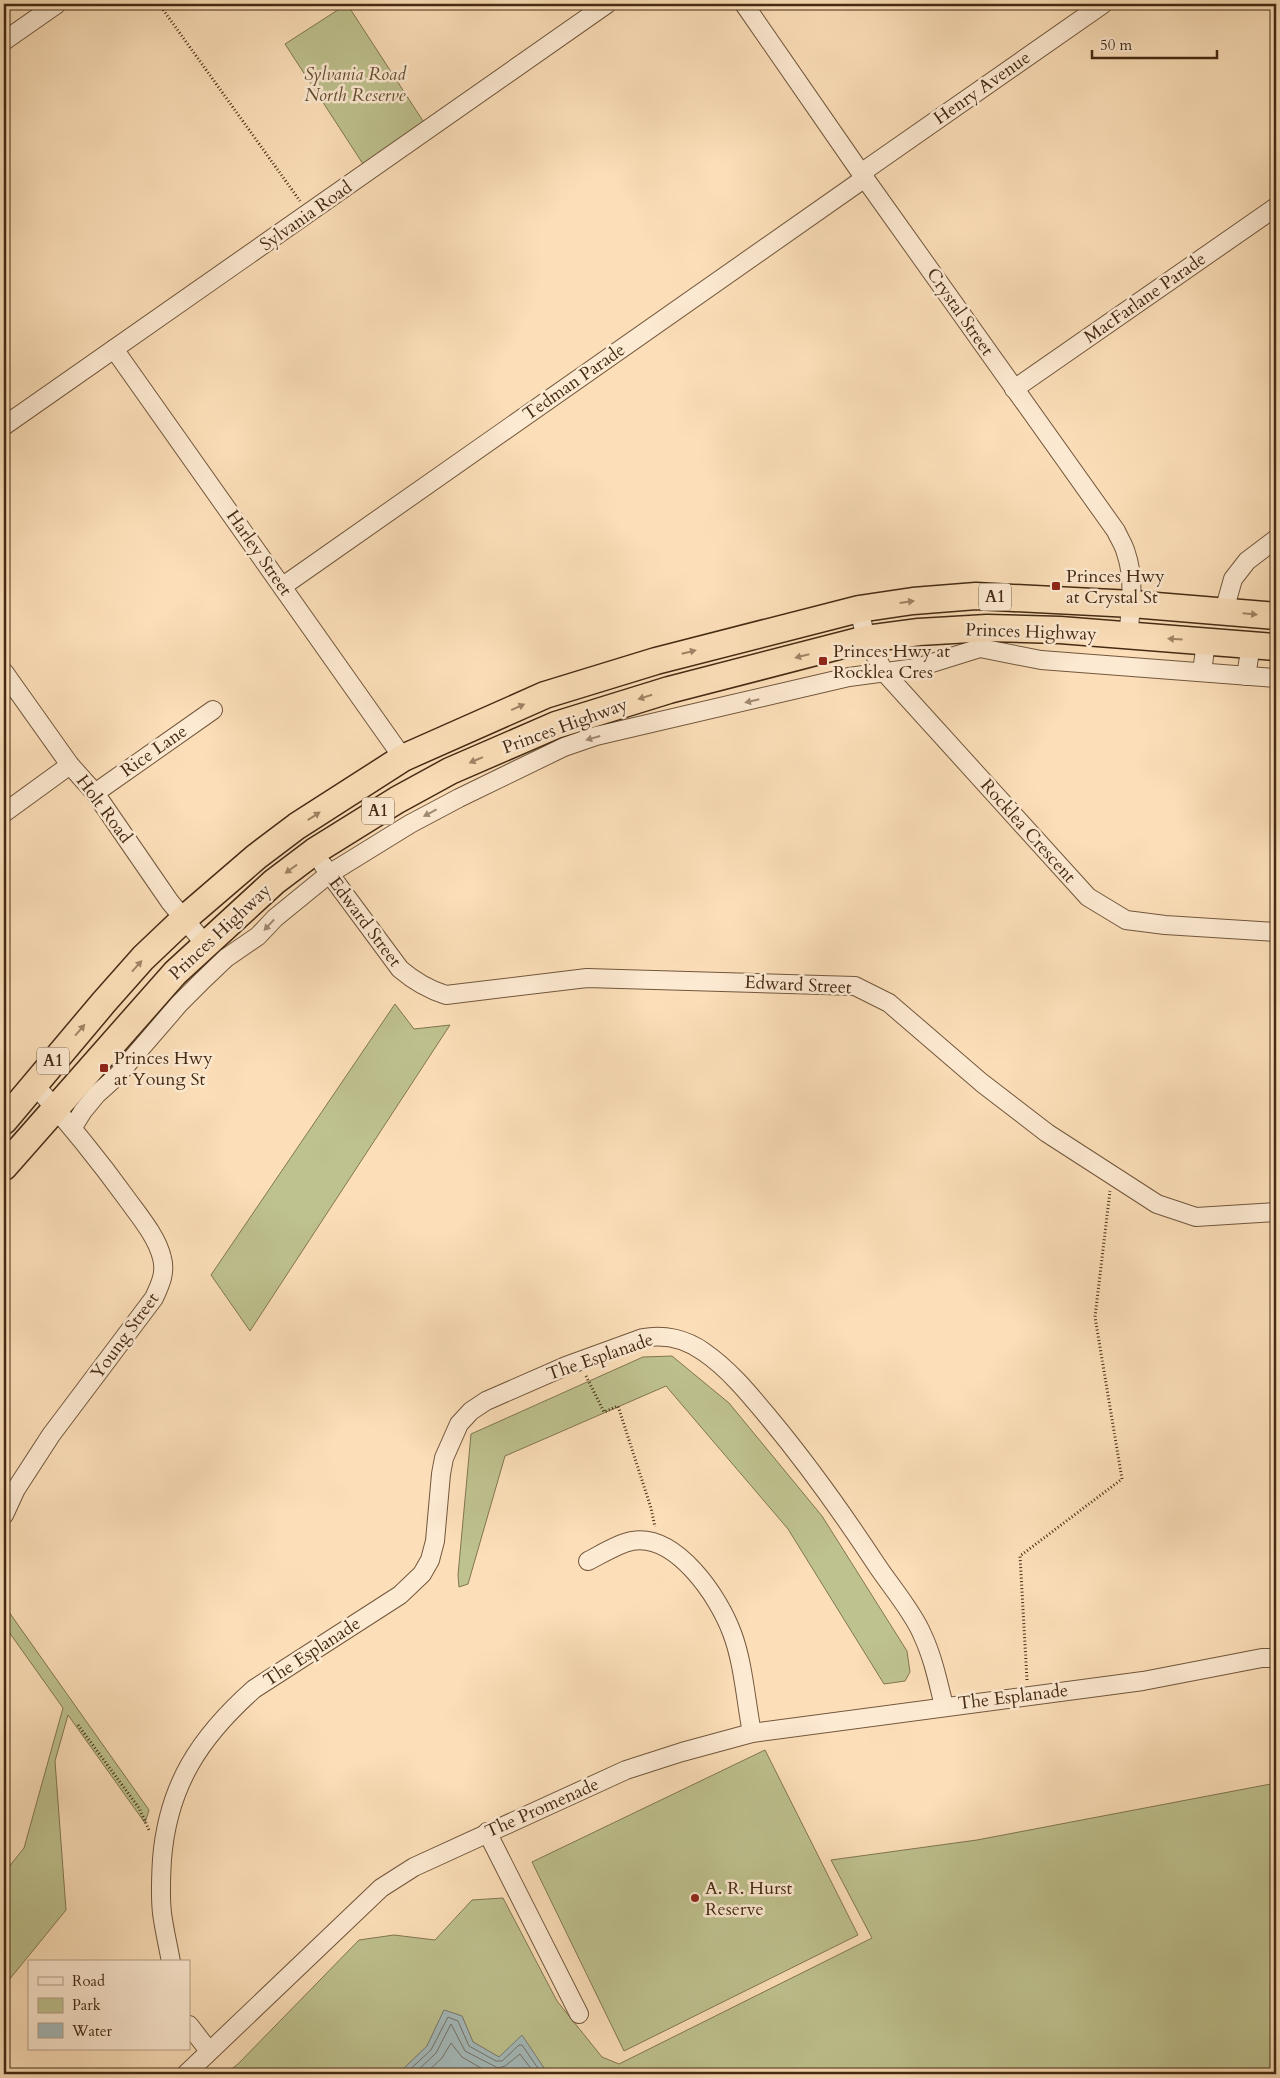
<svg xmlns="http://www.w3.org/2000/svg" width="1280" height="2078" font-family="Cardo,serif">
<rect width="100%" height="100%" fill="#fcdfb9"/>
<filter id="stains"><feTurbulence type="fractalNoise" baseFrequency=".004" numOctaves="4"/><feColorMatrix values="0 0 0 0 .2 0 0 0 0 .09 0 0 0 0 .02 0 0 0 .5 -.17"/></filter>
<radialGradient id="worn" r=".72"><stop offset=".6" stop-color="#630" stop-opacity="0"/><stop offset="1" stop-color="#630" stop-opacity=".3"/></radialGradient>
<g fill="#bec28f" stroke="#817651">
<polygon points="347,4 425,124 363,164 285,44"/>
<polygon points="395,1004 414,1029 450,1025 250,1331 211,1275"/>
<polygon points="672,1356 729,1403 822,1516 907,1651 910,1672 905,1681 884,1684 788,1529 666,1386 505,1456 468,1584 459,1587 458,1575 471,1434 643,1357"/>
<polygon points="4,1605 149,1810 145,1823 68,1715 55,1761 66,1910 4,1986 4,1873 24,1848 63,1708 4,1625"/>
<polygon points="765,1750 858,1935 624,2051 532,1862"/>
<polygon points="1276,1783 1276,2074 548,2074 522,2036 499,2057 473,2042 462,2016 444,2010 427,2046 398,2074 225,2074 238,2064 359,1940 394,1935 435,1940 472,1900 503,1898 557,2001 602,2057 619,2064 872,1938 831,1860 977,1840"/>
</g>
<polygon fill="#a4babb" stroke="#7e8078" points="444,2010 462,2016 473,2042 499,2057 522,2035 548,2074 398,2074 427,2046"/>
<g fill="none" stroke-linecap="round" stroke-linejoin="round">
<g stroke="#747267" stroke-width="1">
<polyline points="405,2074 431,2050 448,2017 458,2021 469,2046 496,2061 502,2061 519,2045 522,2045 542,2074"/>
<polyline points="414,2074 436,2053 451,2024 465,2051 498,2068 505,2066 520,2054 535,2074"/>
<polyline points="425,2074 442,2058 451,2043 462,2057 491,2074"/>
</g>
<defs>
<g id="minor">
<path d="M744,4l117,169 255,358c3,7 8,14 10,22 9,26 5,56 2,83"/>
<polyline points="4,41 57,4"/>
<polyline points="861,173 1103,4"/>
<polyline points="114,349 403,758"/>
<polyline points="1014,389 1276,207"/>
<polyline points="4,426 607,4"/>
<polyline points="283,586 865,178"/>
<polyline points="859,609 866,639 885,673 1088,897 1126,920 1165,925 1276,932"/>
<polyline points="1224,611 1233,579 1247,561 1276,539"/>
<polyline points="4,672 70,765 95,793 170,902 205,944"/>
<polyline points="1202,672 1206,642"/>
<polyline points="1246,676 1251,645"/>
<polyline points="95,793 213,710"/>
<polyline points="4,813 70,765"/>
<path d="M323,865l77,104c14,12 27,20 46,26l141,-17 268,8 34,17 93,80 65,50 110,71 39,13 80,-5"/>
<polyline points="73,1127 83,1111 97,1094 117,1076 179,1004 202,981 226,958 258,936 275,918 329,874 410,824 459,798 564,747 596,736 849,677 916,668 980,648 1041,660 1276,678"/>
<path d="M4,1515l12,-26 35,-54 103,-137c6,-13 12,-25 8,-40 -5,-21 -22,-41 -35,-59 -29,-40 -60,-78 -93,-115"/>
<path d="M588,1561c12,-6 31,-18 44,-20 44,-8 87,56 100,92 11,28 14,69 20,100"/>
<polyline points="487,1832 579,2014"/>
<path d="M171,1962c-3,-17 -7,-33 -9,-49 -2,-18 -1,-37 0,-54 6,-74 38,-122 92,-170l146,-94 22,-21 8,-14 5,-19 6,-67 3,-16 15,-34 12,-13 15,-10 80,-35 77,-28c21,-4 43,1 61,14 26,18 46,43 66,67 39,47 73,95 106,145 13,20 37,48 46,70 11,23 16,48 22,72"/>
<polyline points="189,2025 209,2051"/>
<polyline points="186,2074 381,1888 414,1867 626,1770 682,1752 752,1733 1143,1681 1262,1658 1276,1658"/>
</g>
<g id="highway">
<polyline points="4,1121 104,1002 143,958 184,919 256,857 297,826 403,758 545,695 656,661 859,609 913,601 976,596 1132,604 1276,616"/>
<polyline points="4,1167 175,973 274,882 315,851 397,800 450,771 556,725 669,690 866,639 919,632 987,628 1060,630 1276,647"/>
</g>
</defs>
<use href="#minor" stroke="#72573c" stroke-width="20"/>
<use href="#highway" stroke="#442a13" stroke-width="29"/>
<g stroke="#442a13" stroke-width="3" stroke-dasharray="1 2.5" stroke-linecap="butt">
<polyline points="159,4 300,201"/>
<polyline points="586,1376 604,1412 618,1406 651,1508 655,1527"/>
<polyline points="1027,1680 1020,1556 1122,1479 1095,1317 1110,1191"/>
<polyline points="78,1725 139,1808 149,1830"/>
</g>
<use href="#minor" stroke="#fdead2" stroke-width="18"/>
<use href="#highway" stroke="#fcdfb9" stroke-width="26"/>
</g>
<defs><path id="oneway-solid" d="M-6-.8H1V-3.2L6.5 0L1 3.2V.8H-6Z" transform="scale(1.25)"/></defs>
<g fill="#a08466">
<use href="#oneway-solid" transform="translate(907 602) rotate(-8)"/>
<use href="#oneway-solid" transform="translate(1250 614) rotate(5)"/>
<use href="#oneway-solid" transform="translate(1175 639) rotate(-176)"/>
<use href="#oneway-solid" transform="translate(689 652) rotate(-14)"/>
<use href="#oneway-solid" transform="translate(802 656) rotate(166)"/>
<use href="#oneway-solid" transform="translate(645 697) rotate(163)"/>
<use href="#oneway-solid" transform="translate(518 707) rotate(-24)"/>
<use href="#oneway-solid" transform="translate(476 760) rotate(157)"/>
<use href="#oneway-solid" transform="translate(314 816) rotate(-33)"/>
<use href="#oneway-solid" transform="translate(291 869) rotate(144)"/>
<use href="#oneway-solid" transform="translate(137 966) rotate(-48)"/>
<use href="#oneway-solid" transform="translate(80 1030) rotate(-49)"/>
</g>
<g fill="#a08a72">
<use href="#oneway-solid" transform="translate(752 701) rotate(167)"/>
<use href="#oneway-solid" transform="translate(593 738) rotate(164)"/>
<use href="#oneway-solid" transform="translate(430 813) rotate(152)"/>
<use href="#oneway-solid" transform="translate(269 925) rotate(133)"/>
</g>
<g fill="#8f2418" stroke="#fdead2" stroke-width="2">
<rect x="1051" y="581" width="10" height="10" rx="2.5"/>
<rect x="818" y="656" width="10" height="10" rx="2.5"/>
<rect x="99" y="1063" width="10" height="10" rx="2.5"/>
<circle cx="695" cy="1898" r="5"/>
</g>
<g text-anchor="middle" dominant-baseline="central" stroke-width="5" stroke-linejoin="round" paint-order="stroke">
<g fill="#fdead2" stroke="#7c644c" stroke-width="1">
<rect x="979" y="583.5" width="32" height="27" rx="4"/>
<rect x="362" y="797.5" width="32" height="27" rx="4"/>
<rect x="37" y="1047.5" width="32" height="27" rx="4"/>
</g>
<g font-size="16" font-weight="bold" fill="#442a13">
<text x="995" y="597">A1</text>
<text x="378" y="811">A1</text>
<text x="53" y="1061">A1</text>
</g>
<g font-size="18" font-style="italic" fill="#625032" stroke="#fdead2">
<text x="355" y="74">Sylvania Road<tspan x="355" dy="21">North Reserve</tspan></text>
</g>
<g font-size="18" fill="#442a13" stroke="#fdead2">
<text transform="translate(982 88) rotate(-35)">Henry Avenue</text>
<text transform="translate(306 216) rotate(-35)">Sylvania Road</text>
<text transform="translate(1145 298) rotate(-35)">MacFarlane Parade</text>
<text transform="translate(960 312) rotate(55)">Crystal Street</text>
<text transform="translate(574 382) rotate(-35)">Tedman Parade</text>
<text transform="translate(259 553) rotate(55)">Harley Street</text>
<text transform="translate(1031 632) rotate(2)">Princes Highway</text>
<text transform="translate(565 726) rotate(-20)">Princes Highway</text>
<text transform="translate(154 751) rotate(-35)">Rice Lane</text>
<text transform="translate(104 809) rotate(53)">Holt Road</text>
<text transform="translate(1028 831) rotate(48)">Rocklea Crescent</text>
<text transform="translate(365 922) rotate(53)">Edward Street</text>
<text transform="translate(220 932) rotate(-43)">Princes Highway</text>
<text transform="translate(798 985) rotate(3)">Edward Street</text>
<text transform="translate(125 1336) rotate(-54)">Young Street</text>
<text transform="translate(600 1357) rotate(-19)">The Esplanade</text>
<text transform="translate(312 1652) rotate(-33)">The Esplanade</text>
<text transform="translate(1013 1697) rotate(-7)">The Esplanade</text>
<text transform="translate(542 1808) rotate(-24)">The Promenade</text>
</g>
<g font-size="18" fill="#442a13" stroke="#fdead2" text-anchor="start">
<text x="1066" y="576">Princes Hwy<tspan x="1066" dy="21">at Crystal St</tspan></text>
<text x="833" y="651">Princes Hwy at<tspan x="833" dy="21">Rocklea Cres</tspan></text>
<text x="114" y="1058">Princes Hwy<tspan x="114" dy="21">at Young St</tspan></text>
<text x="705" y="1888">A. R. Hurst<tspan x="705" dy="21">Reserve</tspan></text>
</g>
</g>
<rect width="1280" height="2078" fill="none" stroke="#fcdfb9" stroke-width="20"/>
<rect x="5" y="5" width="1270" height="2068" fill="none" stroke="#442a13" stroke-width="2.5"/>
<rect x="10" y="10" width="1260" height="2058" fill="none" stroke="#442a13"/>
<rect x="28" y="1960" width="162" height="90" fill="#fdead2" stroke="#b39d86"/>
<rect x="38" y="1977" width="25" height="8" fill="#fdead2" stroke="#b39d86"/>
<text x="72" y="1986" font-size="15" fill="#442a13">Road</text>
<rect x="38" y="1998" width="25" height="15" fill="#bec28f" stroke="#b39d86"/>
<text x="72" y="2010" font-size="15" fill="#442a13">Park</text>
<rect x="38" y="2023" width="25" height="15" fill="#a4babb" stroke="#b39d86"/>
<text x="72" y="2036" font-size="15" fill="#442a13">Water</text>
<path d="M1092 50v8h125v-8" fill="none" stroke="#442a13" stroke-width="2.5"/>
<text x="1100" y="50" font-size="15" fill="#442a13" stroke="#fdead2" stroke-width="4" paint-order="stroke">50 m</text>
<rect width="100%" height="100%" filter="url(#stains)"/>
<rect width="100%" height="100%" fill="url(#worn)"/>
</svg>
